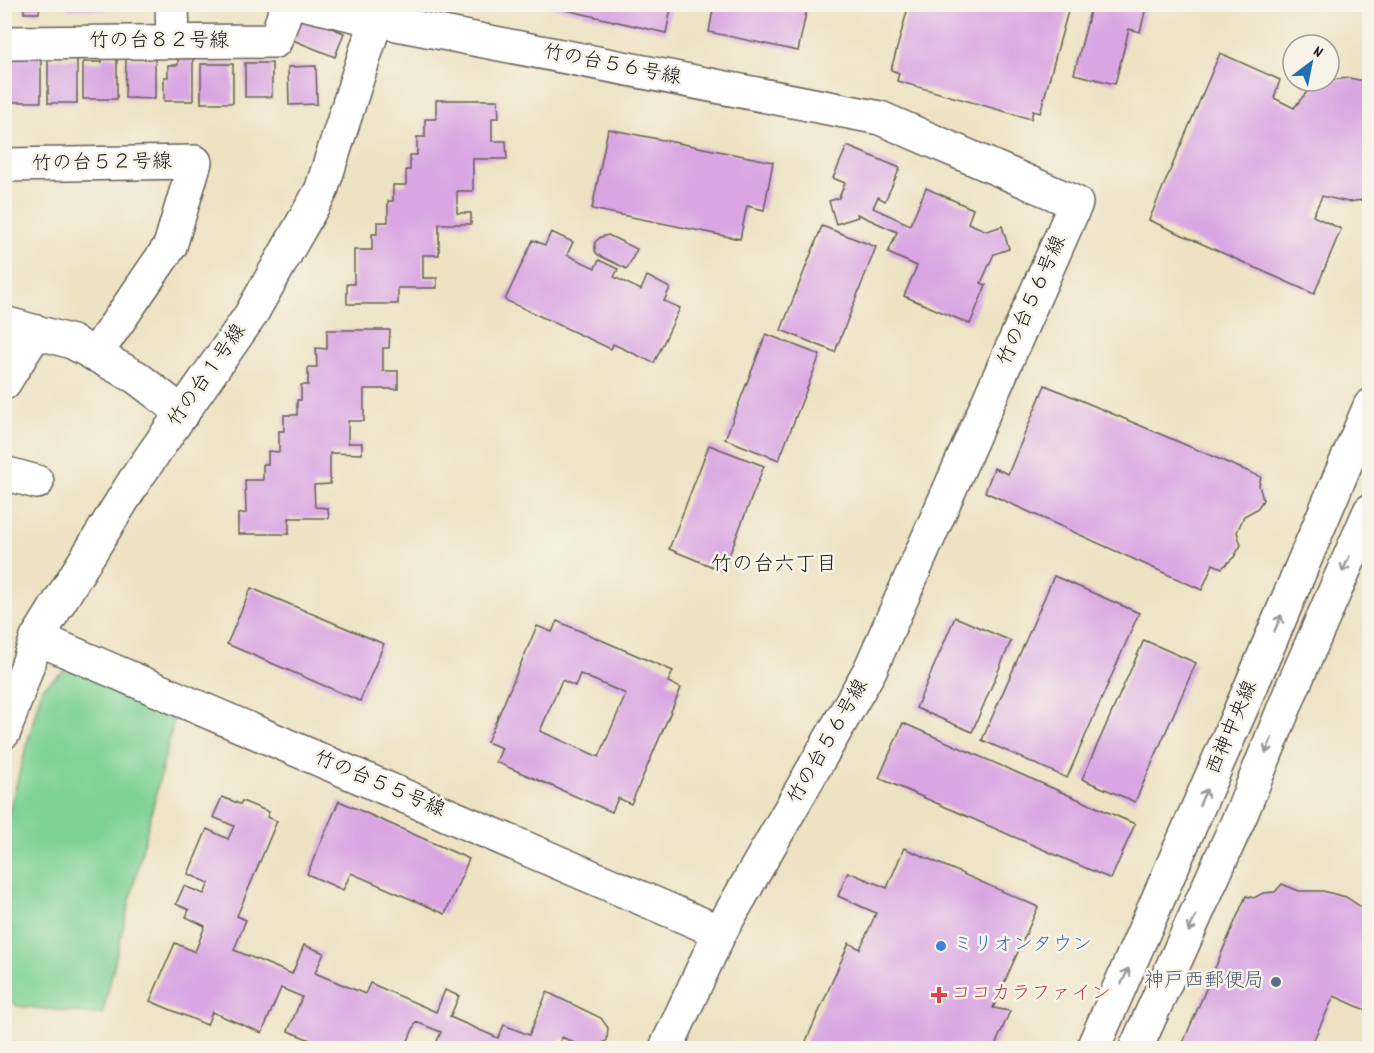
<svg xmlns="http://www.w3.org/2000/svg" width="1374" height="1053" font-family="Dekko,'Klee One',sans-serif">
<rect width="100%" height="100%" fill="#f7f3e8"/>
<filter id="ink" filterUnits="userSpaceOnUse"><feTurbulence type="fractalNoise" baseFrequency=".0167" numOctaves="2"/><feDisplacementMap in="SourceGraphic" scale="12" xChannelSelector="R" yChannelSelector="G"/><feConvolveMatrix kernelMatrix="1 2 1 2 8 2 1 2 1" color-interpolation-filters="sRGB"/></filter>
<filter id="wash" filterUnits="userSpaceOnUse"><feTurbulence type="fractalNoise" baseFrequency=".008" numOctaves="4" result="noise"/><feDisplacementMap in="SourceGraphic" scale="24" xChannelSelector="R" yChannelSelector="G"/><feGaussianBlur stdDeviation="1.35" result="paint"/><feColorMatrix in="noise" values="0 0 0 0 0 0 0 0 0 0 0 0 0 0 0 0 0 1.4 0 .05"/><feComposite in="paint" operator="in"/></filter>
<g filter="url(#wash)">
<rect width="100%" height="100%" fill="#ede2c2"/>
<polygon fill="#7fd295" stroke="#4e7758" stroke-width="1.5" points="68,668 177,707 102,1015 17,1006 5,995 5,827 42,688"/>
<g id="blocks">
<g fill="#d9a6e3" fill-rule="evenodd">
<polygon points="24,4 40,4 39,13 24,13"/>
<polygon points="67,4 106,4 106,10 67,9"/>
<polygon points="124,4 160,4 160,9 124,8"/>
<polygon points="540,4 672,4 666,33"/>
<polygon points="714,4 808,4 798,51 709,32"/>
<polygon points="909,4 1070,4 1040,113 1033,111 1031,119 897,81 899,73 891,70"/>
<polygon points="1092,4 1147,4 1140,32 1129,29 1115,84 1074,74"/>
<polygon points="302,16 344,33 335,57 293,40"/>
<polygon points="1220,53 1280,80 1274,98 1294,108 1309,89 1324,81 1348,78 1370,82 1370,199 1348,202 1322,196 1313,216 1341,229 1314,294 1149,220"/>
<polygon points="178,55 193,55 193,101 164,101 164,77 168,77 168,65 178,65"/>
<polygon points="9,56 41,56 41,102 10,102"/>
<polygon points="102,57 117,57 117,99 83,99 83,62 102,62"/>
<polygon points="126,58 155,59 155,99 125,98"/>
<rect x="48" y="59" width="29" height="44"/>
<rect x="245" y="63" width="27" height="34"/>
<rect x="201" y="64" width="32" height="39"/>
<polygon points="316,66 317,104 289,105 288,67"/>
<polygon points="436,100 498,100 499,118 492,118 492,141 506,141 507,159 473,159 473,191 457,191 457,213 471,213 471,224 439,224 439,255 423,255 423,278 437,278 437,288 398,288 398,304 347,304 347,284 354,284 354,250 372,250 372,234 377,234 377,222 388,222 388,201 393,201 393,185 406,185 406,170 410,170 410,155 417,155 417,137 425,137 425,119 436,119"/>
<polygon points="608,129 773,162 764,210 747,206 740,239 592,209"/>
<polygon points="847,146 900,168 885,201 878,197 873,208 910,225 926,188 973,209 968,223 987,231 1002,226 1009,249 994,254 981,283 986,285 970,324 904,296 917,266 888,253 897,232 857,214 858,217 836,224 829,201 839,198 845,183 833,178"/>
<polygon points="822,226 876,247 835,352 781,330"/>
<polygon points="551,232 573,242 567,255 595,268 599,260 618,269 614,277 641,290 647,276 670,288 664,301 680,308 654,363 613,344 611,349 505,300 533,240 545,245"/>
<polygon points="608,235 637,249 627,269 598,255 595,251 595,242 601,237"/>
<polygon points="327,330 390,330 389,348 383,348 383,371 398,371 398,389 364,389 364,421 348,421 348,443 362,443 362,454 330,453 330,484 314,485 315,507 328,508 329,518 289,518 289,534 238,534 238,514 246,513 245,480 263,480 263,464 268,464 268,451 279,452 279,431 284,431 284,415 297,415 297,400 301,400 301,385 308,385 308,367 317,367 316,348 327,349"/>
<polygon points="766,334 820,355 779,460 725,439"/>
<polygon points="1045,385 1261,477 1259,485 1263,500 1257,509 1244,516 1237,532 1241,545 1234,557 1222,568 1213,564 1202,590 985,492 994,468 1008,474"/>
<polygon points="709,445 764,466 723,571 669,549"/>
<polygon points="1054,576 1139,613 1067,778 982,740"/>
<polygon points="251,588 384,644 360,701 227,644"/>
<polygon points="955,617 1011,641 972,732 916,708"/>
<path d="M557,621l116,50 -5,11 13,6 -50,116 -13,-6 -6,14 -116,-50 6,-14 -15,-6 50,-116 15,6zM580,674l46,20 -27,63 -59,-26 22,-51 13,6z"/>
<polygon points="1144,640 1196,663 1135,802 1082,779"/>
<polygon points="903,723 1135,824 1111,879 879,778"/>
<polygon points="222,797 240,804 242,801 269,812 267,817 277,821 237,916 246,920 234,950 292,974 304,945 324,953 315,973 365,994 370,983 436,1012 445,990 459,996 450,1017 498,1038 504,1025 529,1035 547,992 601,1018 608,1028 607,1040 597,1048 585,1048 562,1037 557,1048 434,1048 441,1032 416,1022 405,1048 350,1047 349,1048 330,1048 288,1031 302,997 281,988 262,1033 212,1012 207,1025 150,1001 175,943 195,952 205,926 186,917 189,910 176,904 184,886 204,894 209,883 188,874 207,829 228,839 234,826 213,817"/>
<polygon points="339,801 469,859 445,914 351,873 343,890 307,874"/>
<polygon points="904,848 1038,907 993,1008 1010,1011 994,1048 803,1048 849,943 860,949 876,913 838,896 848,872 887,888"/>
<polygon points="1282,884 1299,891 1323,891 1346,897 1370,913 1370,1012 1334,996 1310,1048 1189,1048 1182,1045 1246,896 1254,898 1263,893 1275,892"/>
</g>
</g>
</g>
<g filter="url(#ink)">
<use href="#blocks" fill-opacity="0" stroke="#656156" stroke-width="1.5"/>
<g fill="none" stroke-linecap="round" stroke-linejoin="round">
<defs>
<g id="minor">
<polyline points="172,4 173,42"/>
<polyline points="306,4 376,20 880,118 1076,203 870,670 720,932 666,1048"/>
<polyline points="4,43 275,41 288,4"/>
<polyline points="4,165 195,162 170,246 95,355"/>
<polyline points="4,323 72,342 136,377 183,413"/>
<polyline points="4,383 36,332"/>
<polyline points="4,473 37,482"/>
<polyline points="37,638 720,932"/>
<polyline points="4,732 37,638 135,480 250,316 321,191 376,20 378,4"/>
<polyline points="1093,1048 1255,677 1370,406"/>
<polyline points="1136,1048 1242,812 1291,691 1370,511"/>
</g>
</defs>
<use href="#minor" stroke="#656156" stroke-width="36"/>
<use href="#minor" stroke="#fff" stroke-width="33"/>
</g>
<defs><path id="oneway-shaft" d="M-6 0H5M1.5-3L5.5 0L1.5 3" fill="none" stroke-width="1.6" stroke-linecap="round" stroke-linejoin="round" transform="scale(1.5)"/></defs>
<g stroke="#999">
<use href="#oneway-shaft" transform="translate(1346 564) rotate(114)"/>
<use href="#oneway-shaft" transform="translate(1278 623) rotate(-67)"/>
<use href="#oneway-shaft" transform="translate(1269 745) rotate(112)"/>
<use href="#oneway-shaft" transform="translate(1203 797) rotate(-66)"/>
<use href="#oneway-shaft" transform="translate(1192 924) rotate(114)"/>
<use href="#oneway-shaft" transform="translate(1125 976) rotate(-66)"/>
</g>
</g>
<circle fill="#3f7fe0" stroke="#f7f3e8" stroke-width="2" cx="941" cy="946" r="6"/>
<circle fill="#5c6f8a" stroke="#f7f3e8" stroke-width="2" cx="1276" cy="982" r="6"/>
<path fill="#e0444e" stroke="#f7f3e8" stroke-width="2" d="M936 986h6v6h6v6h-6v6h-6v-6h-6v-6h6z"/>
<g text-anchor="middle" dominant-baseline="central" stroke-width="5" stroke-linejoin="round" paint-order="stroke">
<g font-size="20" fill="#1c1c1c" stroke="#f7f3e8">
<text x="159" y="42">竹の台８２号線</text>
<text transform="translate(612 66) rotate(11)">竹の台５６号線</text>
<text transform="translate(102 164) rotate(-1)">竹の台５２号線</text>
<text transform="translate(1033 301) rotate(-66)">竹の台５６号線</text>
<text transform="translate(208 376) rotate(-55)">竹の台１号線</text>
<text transform="translate(1233 728) rotate(-67)">西神中央線</text>
<text transform="translate(829 742) rotate(-60)">竹の台５６号線</text>
<text transform="translate(379 785) rotate(23)">竹の台５５号線</text>
</g>
<g font-size="20" fill="#366cbe" stroke="#f7f3e8" text-anchor="start">
<text x="953" y="946">ミリオンタウン</text>
</g>
<g font-size="20" fill="#4e5e75" stroke="#f7f3e8" text-anchor="end">
<text x="1264" y="982">神戸西郵便局</text>
</g>
<g font-size="20" fill="#be3a42" stroke="#f7f3e8" text-anchor="start">
<text x="951" y="995">ココカラファイン</text>
</g>
<g font-size="21" fill="#1c1c1c" stroke="#f7f3e8">
<text x="774" y="566">竹の台六丁目</text>
</g>
</g>
<rect width="1374" height="1053" fill="none" stroke="#f7f3e8" stroke-width="24"/>
<g transform="translate(1311 63) rotate(32)"><circle r="28" fill="#f7f3e8" stroke="#9f9d96" stroke-width="1.5"/>
<path d="M0-4.5L10 22L0 15L-10 22Z" fill="#1f6fb2"/>
<text y="-9" font-size="16" font-weight="bold" text-anchor="middle" fill="#1c1c1c">N</text>
</g>
</svg>
